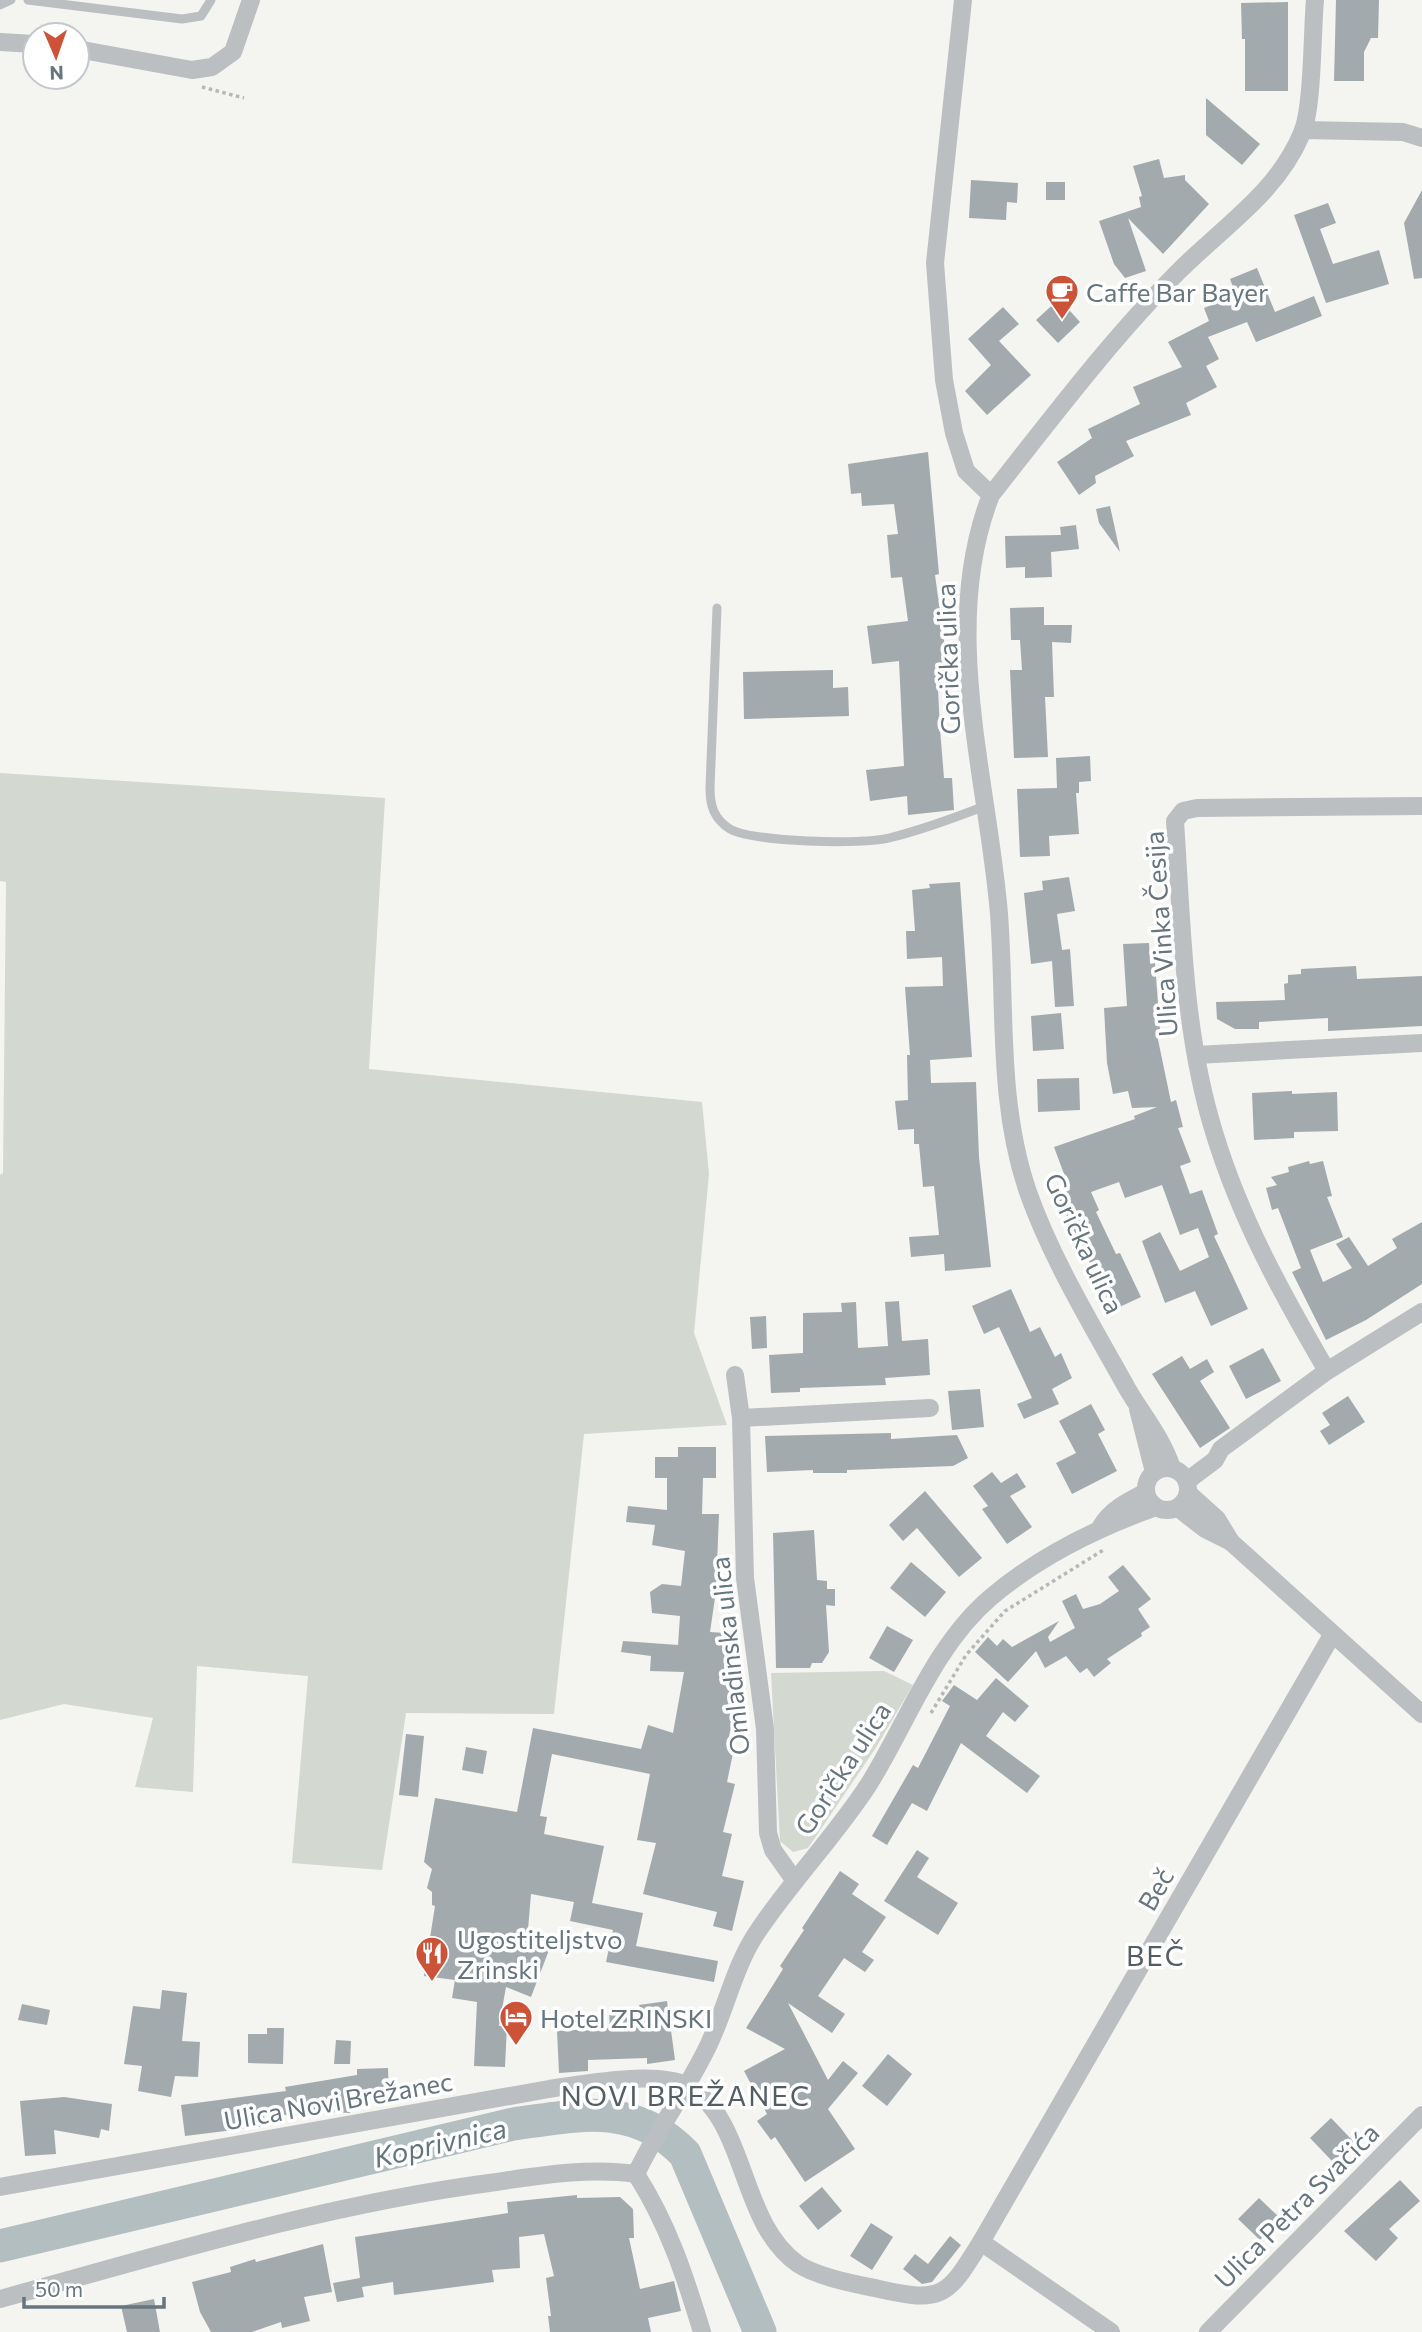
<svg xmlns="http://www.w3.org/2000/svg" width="1422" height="2332" font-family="Commissioner,sans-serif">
<rect width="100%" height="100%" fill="#f4f4f0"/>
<g fill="#d3d8d0">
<polygon points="0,773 385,798 369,1069 702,1102 709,1174 694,1333 727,1425 584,1434 554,1714 406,1713 382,1870 292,1863 308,1676 197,1666 193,1792 135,1787 153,1718 64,1704 0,1720 0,1175 3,1173 6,882 0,881"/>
<polygon points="884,1671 913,1685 875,1749 808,1848 793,1852 780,1841 771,1673"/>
</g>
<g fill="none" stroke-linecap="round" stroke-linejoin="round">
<path stroke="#b3bec1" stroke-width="33" d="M0,2246l513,-122c67,-9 121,-23 172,30l75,178"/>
</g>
<g fill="#a2aaae">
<polygon points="1336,0 1379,0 1378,38 1371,38 1364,52 1364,81 1334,81"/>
<polygon points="1288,2 1288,91 1245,91 1245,39 1242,39 1241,3"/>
<polygon points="1206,98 1260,144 1242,165 1206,135"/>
<polygon points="1159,159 1164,178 1185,175 1185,180 1209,204 1163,254 1128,218 1146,271 1125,278 1114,264 1099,221 1141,207 1139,197 1142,196 1133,166"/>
<polygon points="971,180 1018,183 1017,203 1007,202 1006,220 969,218"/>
<rect x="1046" y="182" width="19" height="18"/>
<polygon points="1422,190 1422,278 1414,279 1404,223"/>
<polygon points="1328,203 1336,223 1320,229 1333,264 1379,250 1389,284 1326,303 1294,215"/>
<polygon points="1257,268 1275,312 1314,296 1322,316 1256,342 1247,322 1208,337 1219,359 1206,366 1217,387 1186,403 1191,415 1126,441 1134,456 1095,476 1096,483 1079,495 1057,462 1092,438 1088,429 1140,404 1133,387 1182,367 1168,342 1209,321 1204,308 1236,295 1230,279"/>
<polygon points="1059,299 1080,322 1058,343 1036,320"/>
<polygon points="1003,307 1019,324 999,341 1031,375 987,415 965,391 991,365 968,339"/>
<polygon points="928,452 939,574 935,575 948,669 937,670 940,729 944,778 952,778 954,810 908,815 907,796 870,801 866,770 904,766 899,661 872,664 867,626 908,621 902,577 891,578 887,535 898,534 894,504 862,506 861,493 851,494 848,464"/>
<polygon points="1110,506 1120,552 1099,523 1096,509"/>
<polygon points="1076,525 1079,549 1051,552 1052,577 1025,578 1025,567 1006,568 1005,536 1061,535 1060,527"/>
<polygon points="1044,607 1044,625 1072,625 1071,643 1052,642 1054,697 1045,697 1048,757 1014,758 1010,670 1022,670 1020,640 1011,640 1010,608"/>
<polygon points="833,670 833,688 848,687 849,716 744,719 743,672"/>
<polygon points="1090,756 1091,781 1079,782 1079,793 1076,793 1079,834 1049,836 1050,856 1020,857 1017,789 1057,788 1056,758"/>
<polygon points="1069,877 1075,911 1057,914 1062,950 1070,949 1074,1006 1055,1007 1052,961 1031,964 1024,893 1043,890 1042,881"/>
<polygon points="960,882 972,1057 930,1060 931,1083 976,1082 979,1157 991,1267 945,1271 944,1254 911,1257 909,1237 939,1235 934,1186 923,1187 919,1144 914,1144 914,1129 898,1130 895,1101 908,1100 907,1055 910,1055 905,987 943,986 942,957 907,959 906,931 915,931 912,890 930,888 929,884"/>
<polygon points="1149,943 1150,964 1155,963 1160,1030 1156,1030 1171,1102 1176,1100 1183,1127 1178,1128 1191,1162 1180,1166 1190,1194 1202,1190 1218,1234 1214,1236 1248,1309 1211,1326 1195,1291 1165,1303 1142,1241 1160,1232 1180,1271 1209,1257 1198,1228 1180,1235 1162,1185 1125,1198 1119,1182 1091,1192 1099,1210 1096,1212 1116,1254 1120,1253 1141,1297 1113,1310 1057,1196 1070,1190 1054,1147 1135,1119 1134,1116 1157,1107 1132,1108 1128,1091 1113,1094 1107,1063 1104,1008 1127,1006 1123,944"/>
<polygon points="1356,966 1357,979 1422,976 1422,1026 1328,1031 1328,1018 1259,1022 1259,1029 1235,1029 1217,1019 1216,1002 1285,1000 1284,984 1288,983 1288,975 1301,974 1301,969"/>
<polygon points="1061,1013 1064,1049 1033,1051 1031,1016"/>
<polygon points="1079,1078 1080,1110 1038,1112 1037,1079"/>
<polygon points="1292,1091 1292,1094 1337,1092 1338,1131 1294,1132 1294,1138 1254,1140 1252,1093"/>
<polygon points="1309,1161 1310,1164 1323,1161 1332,1196 1327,1197 1343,1237 1310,1250 1323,1282 1352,1268 1336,1244 1349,1237 1368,1266 1397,1248 1392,1239 1422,1222 1422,1284 1366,1320 1326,1340 1292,1272 1301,1268 1278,1208 1272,1210 1266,1188 1277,1185 1271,1177 1289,1172 1288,1167"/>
<polygon points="1011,1289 1030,1332 1040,1327 1055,1357 1061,1353 1072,1378 1052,1389 1059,1404 1024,1419 1017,1404 1032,1398 999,1327 984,1334 972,1306"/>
<polygon points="899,1301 902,1341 928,1339 930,1375 885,1378 886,1385 800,1388 800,1392 771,1393 769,1355 803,1353 803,1313 842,1312 841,1303 856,1302 858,1348 888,1346 885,1302"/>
<polygon points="766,1316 767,1348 752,1349 750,1317"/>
<polygon points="1263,1348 1281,1381 1246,1399 1229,1366"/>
<polygon points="1182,1356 1190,1369 1207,1359 1214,1372 1200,1381 1230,1428 1200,1448 1152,1374"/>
<polygon points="980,1389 984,1427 952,1430 948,1391"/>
<polygon points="1348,1396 1365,1422 1329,1445 1320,1431 1330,1425 1322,1413"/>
<polygon points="1091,1404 1105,1430 1098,1434 1117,1471 1072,1494 1056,1463 1076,1453 1059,1421"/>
<polygon points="891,1433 891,1439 957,1435 968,1458 953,1466 847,1470 847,1473 813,1473 813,1470 767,1472 765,1436"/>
<polygon points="678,1447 716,1447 716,1478 703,1478 702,1514 719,1514 716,1591 710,1632 726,1633 723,1685 738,1688 729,1737 736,1739 727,1782 735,1784 723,1832 732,1834 722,1876 744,1881 732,1931 713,1926 717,1912 643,1894 656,1843 637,1840 650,1774 552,1754 540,1816 547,1817 544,1834 604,1846 592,1903 643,1913 636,1946 718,1961 714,1982 606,1962 613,1930 570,1921 574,1902 531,1894 527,1941 549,1950 531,1997 506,1987 499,2026 507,2026 505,2067 474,2066 477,2002 452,1998 455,1980 424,1976 435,1906 432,1905 432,1892 427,1888 432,1869 424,1862 435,1798 517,1812 533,1728 641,1749 648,1725 673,1733 684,1672 650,1671 651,1656 621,1652 623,1641 678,1645 680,1616 652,1613 650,1592 662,1584 681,1586 685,1551 652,1545 655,1525 626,1522 628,1506 667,1510 667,1478 655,1478 655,1457 678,1457"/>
<polygon points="992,1472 1001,1483 1017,1473 1026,1487 1010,1496 1032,1527 1007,1544 982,1509 988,1506 973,1486"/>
<polygon points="925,1491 982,1558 959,1577 917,1528 903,1541 889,1525"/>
<polygon points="814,1530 817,1580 827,1581 827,1589 835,1589 835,1606 826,1605 829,1652 822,1663 812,1663 810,1668 776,1668 773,1533"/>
<polygon points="911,1562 946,1592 925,1617 890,1588"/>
<polygon points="1123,1565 1151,1599 1138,1609 1150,1627 1141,1633 1142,1636 1107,1659 1111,1663 1094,1677 1087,1668 1080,1673 1066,1656 1045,1668 1036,1651 1008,1682 975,1652 988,1637 997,1646 1003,1639 1012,1647 1059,1621 1048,1637 1050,1642 1075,1628 1062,1601 1076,1594 1083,1609 1100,1604 1119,1591 1108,1577"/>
<polygon points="887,1626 913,1640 894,1672 869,1658"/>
<polygon points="996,1678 1029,1706 1015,1722 1003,1712 986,1736 1040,1776 1027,1793 961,1743 927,1811 912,1803 887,1845 872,1836 913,1765 918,1768 950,1706 942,1701 954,1685 977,1700"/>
<polygon points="406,1734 424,1736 418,1797 399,1795"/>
<polygon points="466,1747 487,1751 483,1774 462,1770"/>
<polygon points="917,1850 929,1858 917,1877 958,1903 938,1935 884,1901"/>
<polygon points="840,1871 859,1884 852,1894 886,1917 862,1952 874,1960 865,1972 844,1958 818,1996 845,2014 832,2033 788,2003 828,2080 843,2061 858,2073 828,2109 855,2149 805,2182 775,2137 771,2140 757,2121 767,2114 744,2071 785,2049 746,2028 783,1969 780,1966 804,1930 802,1928"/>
<polygon points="162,1990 187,1993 182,2041 200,2042 198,2077 175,2076 171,2097 138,2091 142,2066 124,2064 133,2006 160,2009"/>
<polygon points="667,2001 675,2060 647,2064 647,2058 588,2060 588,2071 559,2073 557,2031 610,2028 609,2010 640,2008 639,2005"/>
<polygon points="22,2004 50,2010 47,2025 18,2020"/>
<polygon points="267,2028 284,2028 283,2064 248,2063 248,2034 267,2034"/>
<polygon points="336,2040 351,2041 350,2064 334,2064"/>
<polygon points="888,2054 912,2074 887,2106 862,2086"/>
<polygon points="388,2068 389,2101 350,2102 350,2113 304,2111 305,2114 264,2116 266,2126 185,2136 181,2105 286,2091 285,2087 357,2075 357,2069"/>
<polygon points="64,2097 112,2104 109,2131 101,2129 99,2138 54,2130 56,2154 25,2156 20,2101"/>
<polygon points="1331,2118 1354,2142 1333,2162 1310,2138"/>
<polygon points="1400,2180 1420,2201 1389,2229 1398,2238 1376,2261 1344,2231"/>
<polygon points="822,2187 842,2211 818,2230 799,2206"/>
<polygon points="577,2195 577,2198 620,2197 633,2209 634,2238 629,2238 640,2289 674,2281 681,2311 648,2318 651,2332 550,2332 548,2316 551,2316 546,2278 554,2276 544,2234 519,2237 520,2268 492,2270 494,2282 394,2295 393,2282 362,2287 364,2297 337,2302 333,2283 360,2278 355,2237 508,2213 507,2202"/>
<polygon points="1259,2198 1280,2218 1260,2240 1238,2219"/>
<polygon points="871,2223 893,2237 872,2270 850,2256"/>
<polygon points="950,2236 961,2245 932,2282 922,2284 903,2269 915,2254 928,2264"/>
<polygon points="323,2244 332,2292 304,2297 310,2321 282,2328 281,2322 252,2332 211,2332 200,2312 192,2282 231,2272 230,2267 255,2259 256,2262"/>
<polygon points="154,2299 160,2332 127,2332 121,2306"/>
</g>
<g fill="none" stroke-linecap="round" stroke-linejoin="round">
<g stroke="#b5b8ba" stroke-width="3.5" stroke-dasharray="3.5 3.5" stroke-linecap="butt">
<polyline points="202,87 244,98"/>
<polyline points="931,1713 966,1655 1005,1611 1105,1549"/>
</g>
<g stroke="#bbbfc2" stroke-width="9">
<polyline points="28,0 182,19 201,16 211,0"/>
<polyline points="0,5 11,0"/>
<path d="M717,608l-7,180c0,18 4,31 20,41 22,13 133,16 159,9 33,-8 65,-20 96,-32"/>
</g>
<g stroke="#bbbfc2" stroke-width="18">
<polyline points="963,0 935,263 944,380 954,433 966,471 991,495"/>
<polyline points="0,42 35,44"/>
<polyline points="77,49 192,70 212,67 233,52 251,0"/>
<polyline points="1303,130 1403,132 1422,138"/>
<polyline points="1196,1055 1422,1043"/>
<path d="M1327,1371c-45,-77 -87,-153 -113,-239 -31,-100 -32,-208 -39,-311l8,-10 14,-3 225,-2"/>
<polyline points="735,1375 741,1418 745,1578 765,1729 768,1833 773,1850 795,1881"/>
<polyline points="1138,1409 1154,1472"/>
<polyline points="741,1418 930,1408"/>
<circle cx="1167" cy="1489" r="21"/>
<path d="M1172,1468c-10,-30 -28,-51 -44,-78 -35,-63 -76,-130 -100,-198 -31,-90 -22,-185 -29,-278 -11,-135 -60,-287 -8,-419 60,-76 120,-156 188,-224 45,-45 98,-78 123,-138 11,-25 10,-102 13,-133"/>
<polyline points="1187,1481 1215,1460 1221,1449 1327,1371 1422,1312"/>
<polyline points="1188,1493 1217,1519 1231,1542 1422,1714"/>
<polyline points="1178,1508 1205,1529 1231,1542"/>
<path d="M1100,1528c10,-18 28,-27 46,-36"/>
<path d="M636,2174c32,50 49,102 66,158"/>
<path d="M0,2187l549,-98c33,-5 109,-19 138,-3 61,33 51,136 111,178 19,13 58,20 81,25 65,15 69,6 102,-47l351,-607"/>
<polyline points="981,2242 1111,2332"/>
<path d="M0,2299c161,-44 323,-94 489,-116 49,-7 98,-16 147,-9 21,-45 52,-85 73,-130 18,-38 26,-81 51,-116 34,-50 76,-93 109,-144 38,-61 65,-138 121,-186 48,-41 107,-70 166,-91"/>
<polyline points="1208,2332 1422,2115"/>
</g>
</g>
<defs>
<symbol id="cafe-pin" viewBox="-11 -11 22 30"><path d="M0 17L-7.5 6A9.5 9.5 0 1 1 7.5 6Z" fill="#cc5338" stroke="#fff"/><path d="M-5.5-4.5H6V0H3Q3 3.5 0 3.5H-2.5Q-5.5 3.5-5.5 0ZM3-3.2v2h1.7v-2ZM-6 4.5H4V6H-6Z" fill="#fff"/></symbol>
<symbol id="restaurant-pin" viewBox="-11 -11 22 30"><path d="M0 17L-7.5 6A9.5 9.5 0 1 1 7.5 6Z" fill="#cc5338" stroke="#fff"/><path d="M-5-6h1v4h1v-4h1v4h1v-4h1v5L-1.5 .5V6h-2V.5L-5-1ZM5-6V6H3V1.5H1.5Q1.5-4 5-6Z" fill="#fff"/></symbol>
<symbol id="hotel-pin" viewBox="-11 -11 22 30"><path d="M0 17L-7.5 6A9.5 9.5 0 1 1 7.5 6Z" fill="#cc5338" stroke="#fff"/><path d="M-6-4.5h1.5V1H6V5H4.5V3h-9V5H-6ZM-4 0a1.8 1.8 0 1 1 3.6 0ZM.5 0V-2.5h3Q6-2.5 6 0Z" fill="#fff"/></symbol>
</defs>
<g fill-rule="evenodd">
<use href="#cafe-pin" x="1043" y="272" width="38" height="52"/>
<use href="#restaurant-pin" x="413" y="1934" width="38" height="52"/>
<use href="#hotel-pin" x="497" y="1998" width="38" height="52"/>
</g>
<g text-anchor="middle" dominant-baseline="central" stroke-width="7" stroke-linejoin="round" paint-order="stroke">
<g font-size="26" fill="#66757e" stroke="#fff" text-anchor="start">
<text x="1086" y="291">Caffe Bar Bayer</text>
<text x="457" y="1938">Ugostiteljstvo<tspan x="457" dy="30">Zrinski</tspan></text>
<text x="540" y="2017">Hotel ZRINSKI</text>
</g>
<g font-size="26" fill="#66757e" stroke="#fff">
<text transform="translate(947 659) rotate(-92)">Gorička ulica</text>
<text transform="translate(1160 934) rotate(-94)">Ulica Vinka Česija</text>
<text transform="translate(1085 1243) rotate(65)">Gorička ulica</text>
<text transform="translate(729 1656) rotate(-96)">Omladinska ulica</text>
<text transform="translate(842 1768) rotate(-57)">Gorička ulica</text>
<text transform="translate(1155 1889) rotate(-60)">Beč</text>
<text transform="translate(338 2100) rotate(-10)">Ulica Novi Brežanec</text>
<text transform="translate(1296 2205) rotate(-45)">Ulica Petra Svačića</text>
</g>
<g font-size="28" letter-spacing="2" fill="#535d64" stroke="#fff">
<text x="1156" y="1955">BEČ</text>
<text x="686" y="2095">NOVI BREŽANEC</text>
</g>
<g font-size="28" font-style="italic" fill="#63767b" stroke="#fff">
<text transform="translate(440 2142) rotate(-13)">Koprivnica</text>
</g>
</g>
<g transform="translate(56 56) rotate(178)"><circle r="33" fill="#ffffff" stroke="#c2c8cb" stroke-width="2"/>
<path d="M0-5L12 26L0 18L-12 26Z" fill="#cc5338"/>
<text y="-10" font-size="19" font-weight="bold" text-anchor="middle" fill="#66757e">N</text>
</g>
<path d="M24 2297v10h140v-10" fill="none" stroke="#66757e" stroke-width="3.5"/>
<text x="35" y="2297" font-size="21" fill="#66757e" stroke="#ffffff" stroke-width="5" paint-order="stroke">50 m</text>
</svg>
